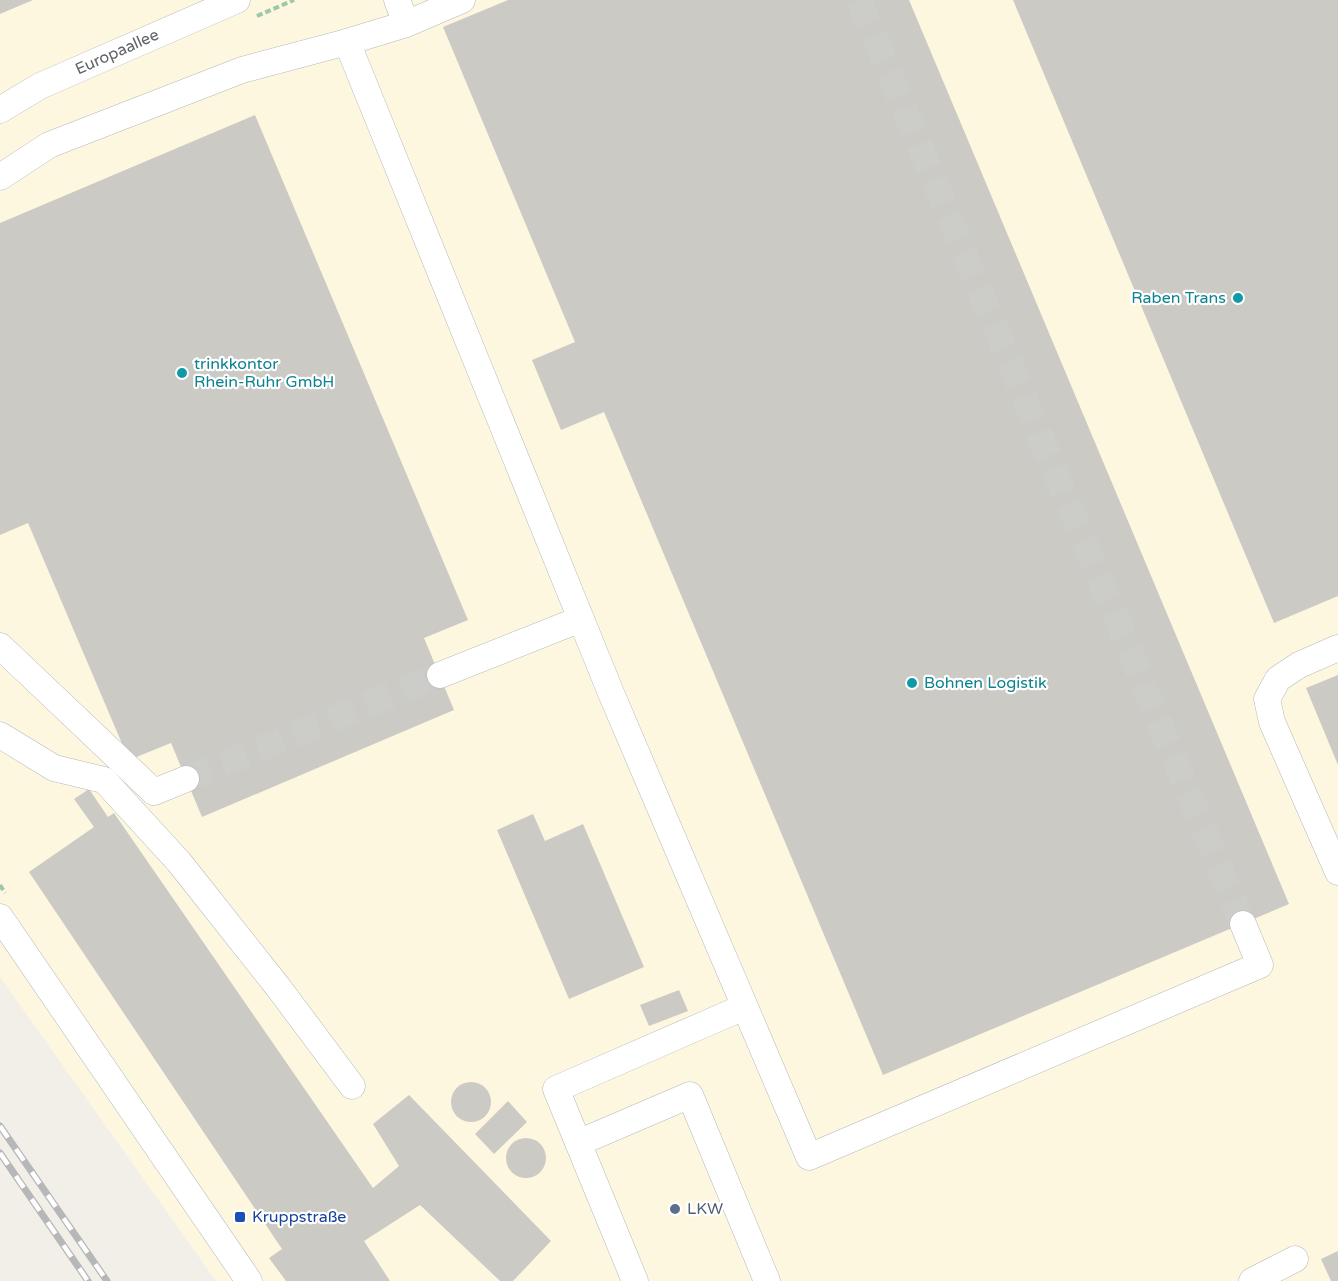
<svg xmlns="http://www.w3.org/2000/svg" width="1338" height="1281" font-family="'Varela Round',sans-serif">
<rect width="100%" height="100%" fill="#f1efe8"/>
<polygon fill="#fef7e0" points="0,0 1338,0 1338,1281 216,1281 0,977"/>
<g fill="#cccac5">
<polygon points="0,0 33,0 0,14"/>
<polygon points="508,0 909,0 1289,904 883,1075 604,412 561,430 532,360 575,342 443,27"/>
<polygon points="1013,0 1338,0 1338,596 1274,623"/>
<polygon points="255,115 468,620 424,638 454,710 202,817 171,743 129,760 28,523 0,535 0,223"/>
<polygon points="1338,675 1338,765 1306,688"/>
<polygon points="89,789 108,817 114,813 373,1188 399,1166 373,1124 409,1095 551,1241 513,1281 500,1281 420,1205 364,1241 390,1281 286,1281 269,1258 282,1249 29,872 94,827 74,799"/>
<polygon points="533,814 545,841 583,824 644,967 569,999 497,830"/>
<polygon points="679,990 688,1011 649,1026 640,1005"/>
<circle cx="471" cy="1102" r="20"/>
<polygon points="508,1101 527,1122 494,1154 475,1134"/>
<circle cx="526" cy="1158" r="20"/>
<polygon points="1338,1251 1338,1281 1331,1281 1321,1259"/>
</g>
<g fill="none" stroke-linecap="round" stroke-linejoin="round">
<g stroke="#ccccc8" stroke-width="26" stroke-dasharray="26 13" stroke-linecap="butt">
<polyline points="859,0 1243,924"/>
<polyline points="186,779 440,675"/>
</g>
<defs>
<g id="minor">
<polyline points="397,0 406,24 462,0"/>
<polyline points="406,24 347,42 611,693 809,1157 1260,965 1243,924"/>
<polyline points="0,110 40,86 237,0"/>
<polyline points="0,177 49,145 242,70 347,42"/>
<polyline points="0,646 154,792 186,779"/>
<polyline points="1338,648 1299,665 1278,679 1267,699 1272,722 1338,872"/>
<polyline points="440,675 581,619"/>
<polyline points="0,735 54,768 104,780 179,862 278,987 352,1086"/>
<polyline points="0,917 249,1281"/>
<polyline points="578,1143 690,1095 767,1281"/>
<polyline points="635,1281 556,1089 744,1007"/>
<polyline points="1252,1281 1295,1259"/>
</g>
</defs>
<use href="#minor" stroke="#b5b8bc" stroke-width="27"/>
<g stroke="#9cc7a9" stroke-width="4" stroke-dasharray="6 3" stroke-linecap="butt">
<polyline points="257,16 294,0"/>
<polyline points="0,885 5,893"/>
</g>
<use href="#minor" stroke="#fff" stroke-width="26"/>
<defs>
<g id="rail">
<polyline points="0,1126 107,1281"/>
<polyline points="0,1153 88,1281"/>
</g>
</defs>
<use href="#rail" stroke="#b6b7b8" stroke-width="7"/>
<use href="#rail" stroke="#fff" stroke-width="4.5" stroke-dasharray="14" stroke-linecap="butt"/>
</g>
<g fill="#0f9aa8" stroke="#fff" stroke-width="2">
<circle cx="1238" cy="298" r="6"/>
<circle cx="182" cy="373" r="6"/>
<circle cx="912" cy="683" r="6"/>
</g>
<circle fill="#5c6f8a" stroke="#fff" stroke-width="2" cx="675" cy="1209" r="6"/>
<rect fill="#1a4fb4" stroke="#fff" stroke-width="2" x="234" y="1211" width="12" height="12" rx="3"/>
<g text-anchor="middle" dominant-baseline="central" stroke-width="4.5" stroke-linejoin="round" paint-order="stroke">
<g font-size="16" fill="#5f6368" stroke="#fff">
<text transform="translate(117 52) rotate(-24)">Europaallee</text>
</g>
<g font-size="16" fill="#0d838f" stroke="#fff" text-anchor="start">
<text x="1226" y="298" text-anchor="end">Raben Trans</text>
<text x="194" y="364">trinkkontor<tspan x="194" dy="18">Rhein-Ruhr GmbH</tspan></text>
<text x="924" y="683">Bohnen Logistik</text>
</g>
<g font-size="16" fill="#4e5e75" stroke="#fff" text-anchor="start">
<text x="687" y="1209">LKW</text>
</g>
<g font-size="16" fill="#164399" stroke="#fff" text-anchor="start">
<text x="252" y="1217">Kruppstraße</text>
</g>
</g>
</svg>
